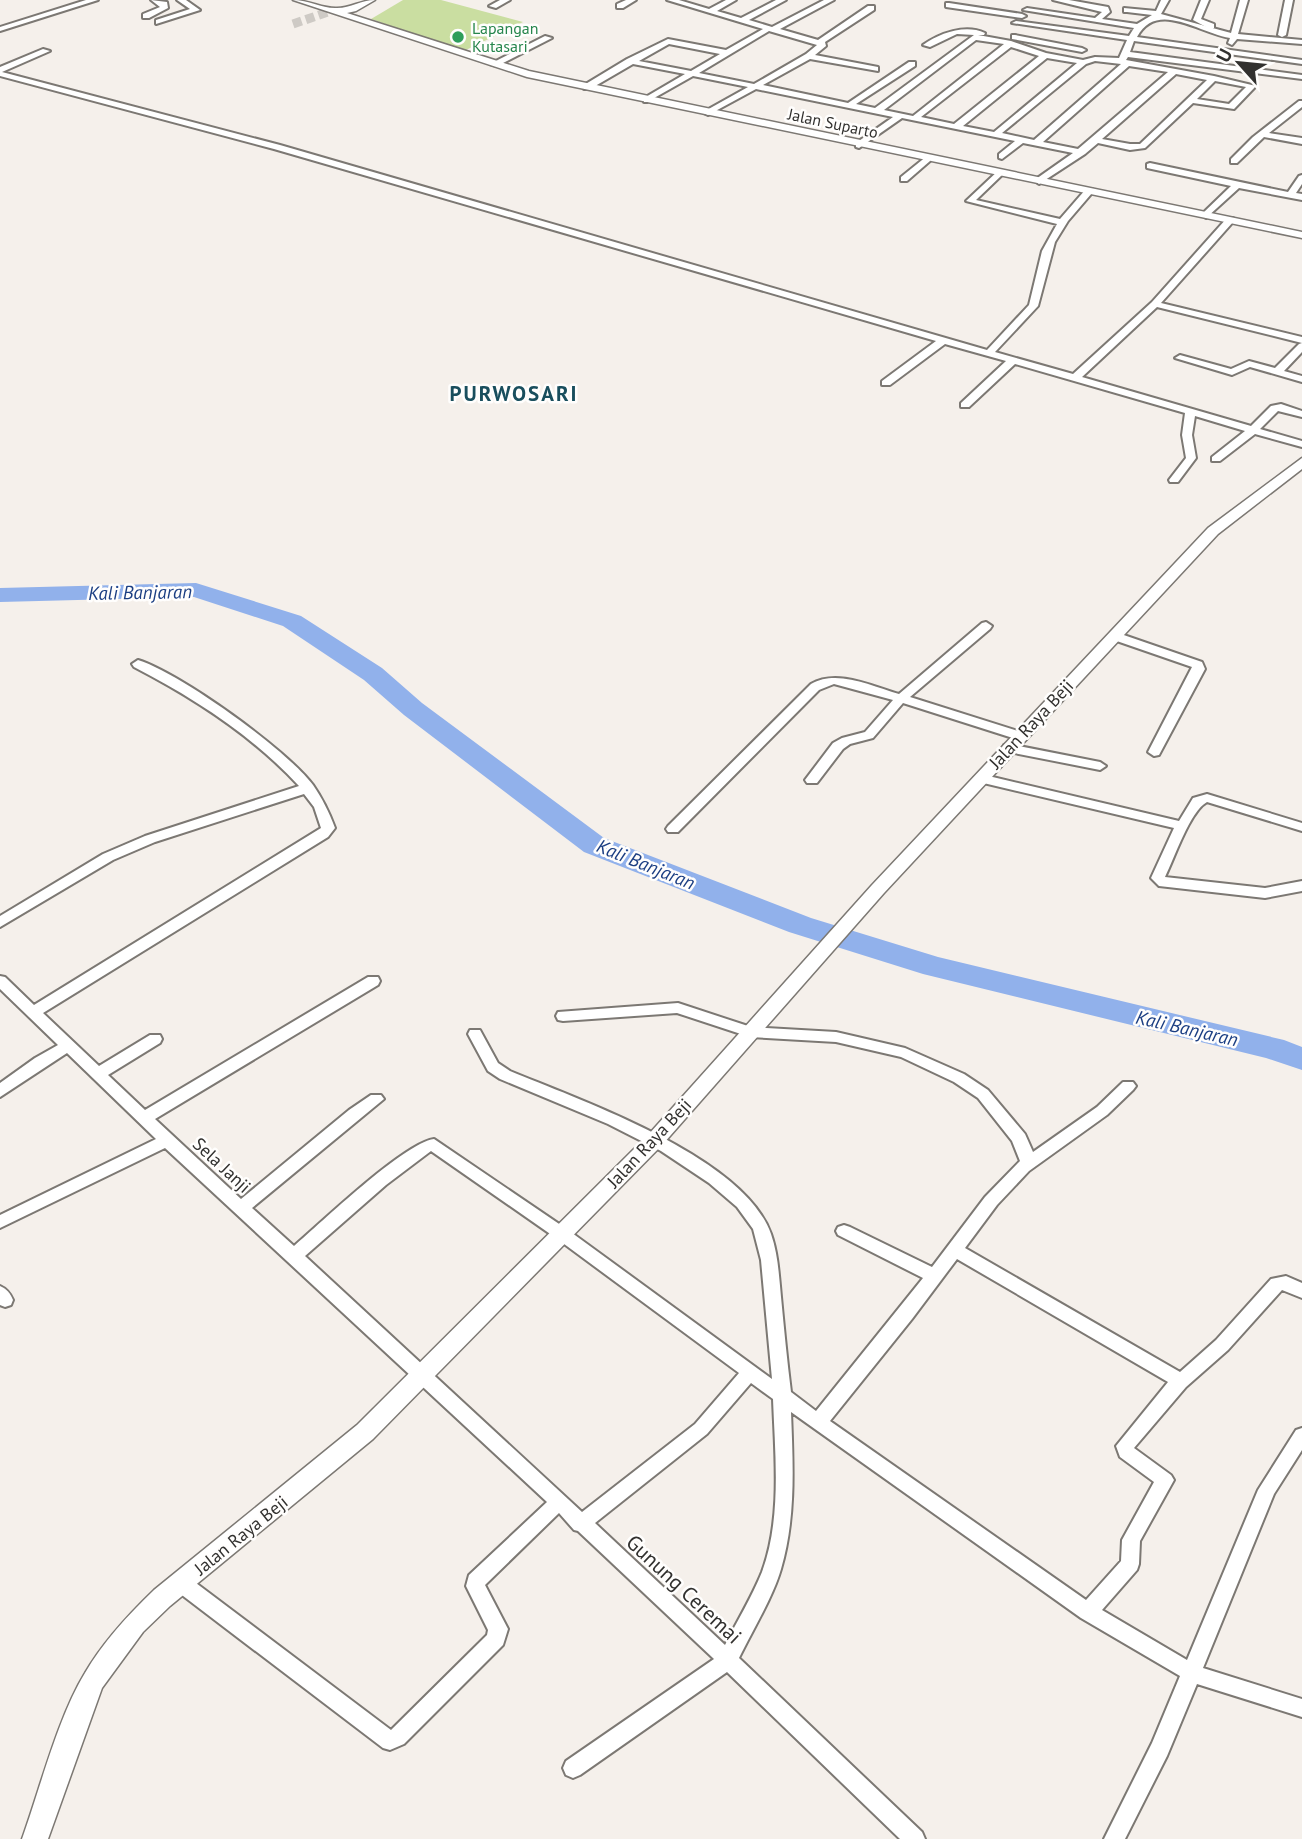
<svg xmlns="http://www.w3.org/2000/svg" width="1302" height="1839" font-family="'PT Sans',sans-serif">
<rect width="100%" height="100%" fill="#f5f0eb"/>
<polygon fill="#cadea1" points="403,0 441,0 523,22 464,51 371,19"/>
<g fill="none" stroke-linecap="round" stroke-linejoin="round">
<polygon fill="#91b1eb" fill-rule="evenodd" points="196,583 301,616 382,668 422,703 604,838 811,918 938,957 1284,1040 1302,1047 1302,1070 1266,1058 923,974 789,932 584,852 404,715 364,680 283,626 194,597 0,602 0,588"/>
<polyline stroke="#cecac5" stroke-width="9" stroke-dasharray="9 4.5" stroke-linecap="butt" points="293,24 331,11"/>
<defs>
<g id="minor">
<polygon points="86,0 98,0 0,31 0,27"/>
<polygon points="151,0 167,2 168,8 149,18 143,18 143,14 160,7"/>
<polygon points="177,0 186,0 200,10 156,24 156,20 190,9"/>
<polygon points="500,0 510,0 496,8 489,6"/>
<polygon points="626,0 636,0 623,8 617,8 617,4"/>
<path d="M667,0h12l30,9 17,-9h10l-19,11 24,7 35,-18h10l-37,20 23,7 52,-27h10l-54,29 38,11 50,-34h6v4l-49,32 1,4 -11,9 63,12v4l-68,-12 -47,26 85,18 61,-41h6v4l-59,38 19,4 99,-73 -17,-1 -27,13 -7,-2c17,-12 42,-21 62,-12l-1,2h-6l33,6 35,12 37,7 12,-3 24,1 8,-18 -115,-17 4,-2 113,15 5,-8 -111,-18 4,-2 68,10 7,-6 -49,-12h16l39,7 2,5 -8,7 35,5 15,-9 -25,-3h-3v-4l32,3 5,-11h8l-8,14 70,19 9,-33h8l-10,34 64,6v4l-65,-5 -5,6 -4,-2 2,-5c-33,-6 -73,-38 -93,-1l165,23v4l-168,-23 -4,11 172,23v4l-174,-22 -2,3 88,16 42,10 -22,23 -41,-6 -48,45 -15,2 -32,-7 -13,11 -46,30 -4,-3 1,-2 37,-26 -50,-10 -21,16 -3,-1v-4l16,-13 -113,-23 -43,30 -3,-1v-4l37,-26 -137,-28 -48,26 -4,-2 1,-2 43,-24 -55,-11 -46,26h-3v-4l41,-24 -52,-10 -43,25h-6v-4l43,-26 41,-20 58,11 37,-21zM769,31l48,14 -11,9 -52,30 -55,-11zM976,40l28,4 -91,72 -29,-6zM669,44l51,10 -29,17 -52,-10zM1011,47l28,9 -85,68 -33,-7zM1047,58l30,5 -83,69 -31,-6zM1095,61l26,3 -87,76 -32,-7 84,-69zM1129,66l39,6 -90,77 -35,-7zM1176,74l31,6 -67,64h-10l-28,-5zM1215,81l31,6 -17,17 -32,-5z"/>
<polygon points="1201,0 1209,0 1201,19 1214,24 1214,28 1208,28 1193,20"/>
<polygon points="1285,0 1293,0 1286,35 1282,37 1278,35"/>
<polygon points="949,3 1022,14 1026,16 1022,18 946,7 946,3"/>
<polygon points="1015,35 1082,48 1086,50 1082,52 1012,39 1012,35"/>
<polygon points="545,36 552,38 497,66 490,64"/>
<polygon points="43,49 50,51 2,72 280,145 987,350 1029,305 1042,251 1057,224 966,201 999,170 1002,171 1002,175 976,200 1060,219 1086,189 1092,189 1092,193 1068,221 1055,242 1038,306 995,352 1073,374 1152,302 1227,218 1233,218 1233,222 1161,303 1302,337 1302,343 1157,307 1082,377 1251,426 1271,406 1281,404 1302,411 1302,417 1278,411 1260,429 1302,441 1302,447 1255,434 1220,461 1212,461 1212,457 1245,431 1195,416 1192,435 1196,458 1178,482 1170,482 1169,480 1186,458 1182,435 1185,413 1015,364 969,407 961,407 961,403 1006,361 945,344 890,385 882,385 882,381 936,341 274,149 0,76 0,67"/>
<polygon points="1299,101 1302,101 1302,107 1269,133 1302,138 1302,144 1264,137 1237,163 1231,163 1231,159 1253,137"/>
<polygon points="927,156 931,159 930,161 907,181 901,181 901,177"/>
<polygon points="1150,163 1288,192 1299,176 1302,175 1302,184 1296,193 1302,194 1302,200 1239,188 1206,218 1202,215 1203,213 1231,186 1147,168 1147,164"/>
<polygon points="1302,343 1302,352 1284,371 1302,376 1302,382 1250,367 1232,375 1175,358 1180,355 1231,369 1249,361 1275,368 1299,344"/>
<path d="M986,622l6,4 -2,3 -80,68 114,36 2,3 -2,3h-8l-113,-36 -30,35 -23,6 -7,5 -26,34h-10l-2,-3 28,-37 9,-5 23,-6 28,-32 -59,-16 -15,6 -141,142h-10l-2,-3 2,-3 143,-142c26,-15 60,2 88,10l83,-71z"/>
<polygon points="1115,632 1202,662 1205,669 1159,755 1154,756 1148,752 1192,667 1111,639 1109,636 1111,633"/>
<path d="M138,660c42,13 149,90 175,125 9,13 16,27 22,43l-7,9 -285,176 56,53 51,-31h10l2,4 -2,4 -52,32 37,35 223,-133h10l2,4 -2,4 -223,134 86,80 108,-89 22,-15h10l3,4 -132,109 42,38c27,-23 110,-103 140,-107l134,91 204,149 -11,-119 -8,-31 -16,-22 -28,-24 -48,-32 -53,-27 -108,-45 -12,-8 -20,-37 2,-4h10l18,33 12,8c72,30 234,86 261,163 7,20 8,42 10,63 3,32 6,63 10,95l25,19 107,-133 -85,-43 -2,-4 2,-4 6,-2 6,2 82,40 53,-70 35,-36 -8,-20 -34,-43 -24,-16 -53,-25 -65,-15 -86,-5 -73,-24 -114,8 -5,-1 -2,-4 2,-4 120,-9 73,24 85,5 69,16 59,26 24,16 37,44 8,18 64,-45 26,-25h10l3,4 -3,4 -26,25 -78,56 -32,34 -32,43 215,124 36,-32 55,-61 15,-3 16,7v15l-20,-8 -54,60 -42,37 -52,61 37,27 3,5 -34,61 -1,23 -2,6 -35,40 85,50 71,-170 38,-60 6,-2v22l-28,44 -71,174 99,31v18l-105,-33 -30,72 -42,83h-21l48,-96 28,-67 -99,-58 -290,-206c2,53 5,106 -10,157 -8,28 -29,62 -42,89l183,174 3,7h-25l-173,-167 -147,103 -7,3 -7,-3 -3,-7 3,-7 148,-102 -136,-128 -4,-1 -15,-17 -74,72 23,44 -5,16 -99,99 -14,6 -7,-2 -209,-159 -2,-6 2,-6 7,-2 7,2 203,153 96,-95 1,-5 -22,-44 3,-11 78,-73 -382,-354 -165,80v-13l156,-76 -89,-86 -67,44v-14l35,-25 23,-13 -58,-56v-13l5,1 29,28 287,-177 -7,-21 -10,-13 -149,48 -42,18 -113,67v-11l103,-62 42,-18 154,-50c-46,-50 -105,-88 -165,-119l-2,-3zM431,1151l125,87 183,135 -44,51 -113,88 -277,-256 81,-71zM957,1259l211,123 -52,64 4,11 34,25 -32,58 -1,21 -35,39 -256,-179 82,-102zM751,1383l22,16c2,56 9,119 -11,173 -10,25 -25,49 -37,73l-130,-122 112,-89z"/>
<polygon points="1009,744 1100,762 1106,766 1100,770 1004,751 1003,748 1004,745"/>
<path d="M980,774l199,47 14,-23 14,-4 95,29v8l-95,-29c-17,9 -33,57 -42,75l100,11 37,-7v10l-37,7 -106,-12 -8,-8 23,-50 -199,-47 -1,-3z"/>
<path d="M0,1286c7,3 10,7 13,14l-2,5 -6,2 -5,-2z"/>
</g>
<g id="tertiary">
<path d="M293,0c16,0 30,9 44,8 14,0 24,-8 38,-8l-19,11 -9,2 182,58 773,161v6l-775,-161z"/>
<path d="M1302,458v11l-84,65 -334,359 -221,251 -290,295 -203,167 -27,26 -41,56 -54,151h-26c18,-50 36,-122 63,-166 18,-31 43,-58 69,-83l203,-165 292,-291 223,-249 336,-357z"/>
</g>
</defs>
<use href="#minor" stroke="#7c7873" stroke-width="4"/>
<use href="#tertiary" stroke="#7c7873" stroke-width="3"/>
<use href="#minor" fill="#fff" fill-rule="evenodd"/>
<use href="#tertiary" fill="#fff" fill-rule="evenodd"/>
</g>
<circle fill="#2e9e5b" stroke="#fffefd" stroke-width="2.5" cx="458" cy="37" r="7"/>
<g text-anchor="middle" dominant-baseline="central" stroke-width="5" stroke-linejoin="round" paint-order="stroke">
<g font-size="16" fill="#27864d" stroke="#fffefd" text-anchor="start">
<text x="472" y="28">Lapangan<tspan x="472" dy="18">Kutasari</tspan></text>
</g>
<g font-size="16" fill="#32312f" stroke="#fffefd">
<text transform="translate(833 123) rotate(12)">Jalan Suparto</text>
</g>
<g font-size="18" fill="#32312f" stroke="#fffefd">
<text transform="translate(1031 724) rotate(-47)">Jalan Raya Beji</text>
<text transform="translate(649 1143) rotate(-47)">Jalan Raya Beji</text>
<text transform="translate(222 1165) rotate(43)">Sela Janji</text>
<text transform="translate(241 1535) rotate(-39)">Jalan Raya Beji</text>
</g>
<g font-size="19" font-style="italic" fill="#1c3f83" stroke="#fffefd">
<text transform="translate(140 592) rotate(-1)">Kali Banjaran</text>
<text transform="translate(646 864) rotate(22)">Kali Banjaran</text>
<text transform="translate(1187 1028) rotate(13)">Kali Banjaran</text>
</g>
<g font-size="21" font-weight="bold" letter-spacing="2" fill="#194e5d" stroke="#fffefd">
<text x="514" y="393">PURWOSARI</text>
</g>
<g font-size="21" fill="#32312f" stroke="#fffefd">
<text transform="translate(684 1589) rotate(43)">Gunung Ceremai</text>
</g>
</g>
<g transform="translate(1239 63) rotate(297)" stroke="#fffefd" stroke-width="5" paint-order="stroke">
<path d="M0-5L12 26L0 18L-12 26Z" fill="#32312f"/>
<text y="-10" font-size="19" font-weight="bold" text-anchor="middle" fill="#32312f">U</text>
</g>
</svg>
